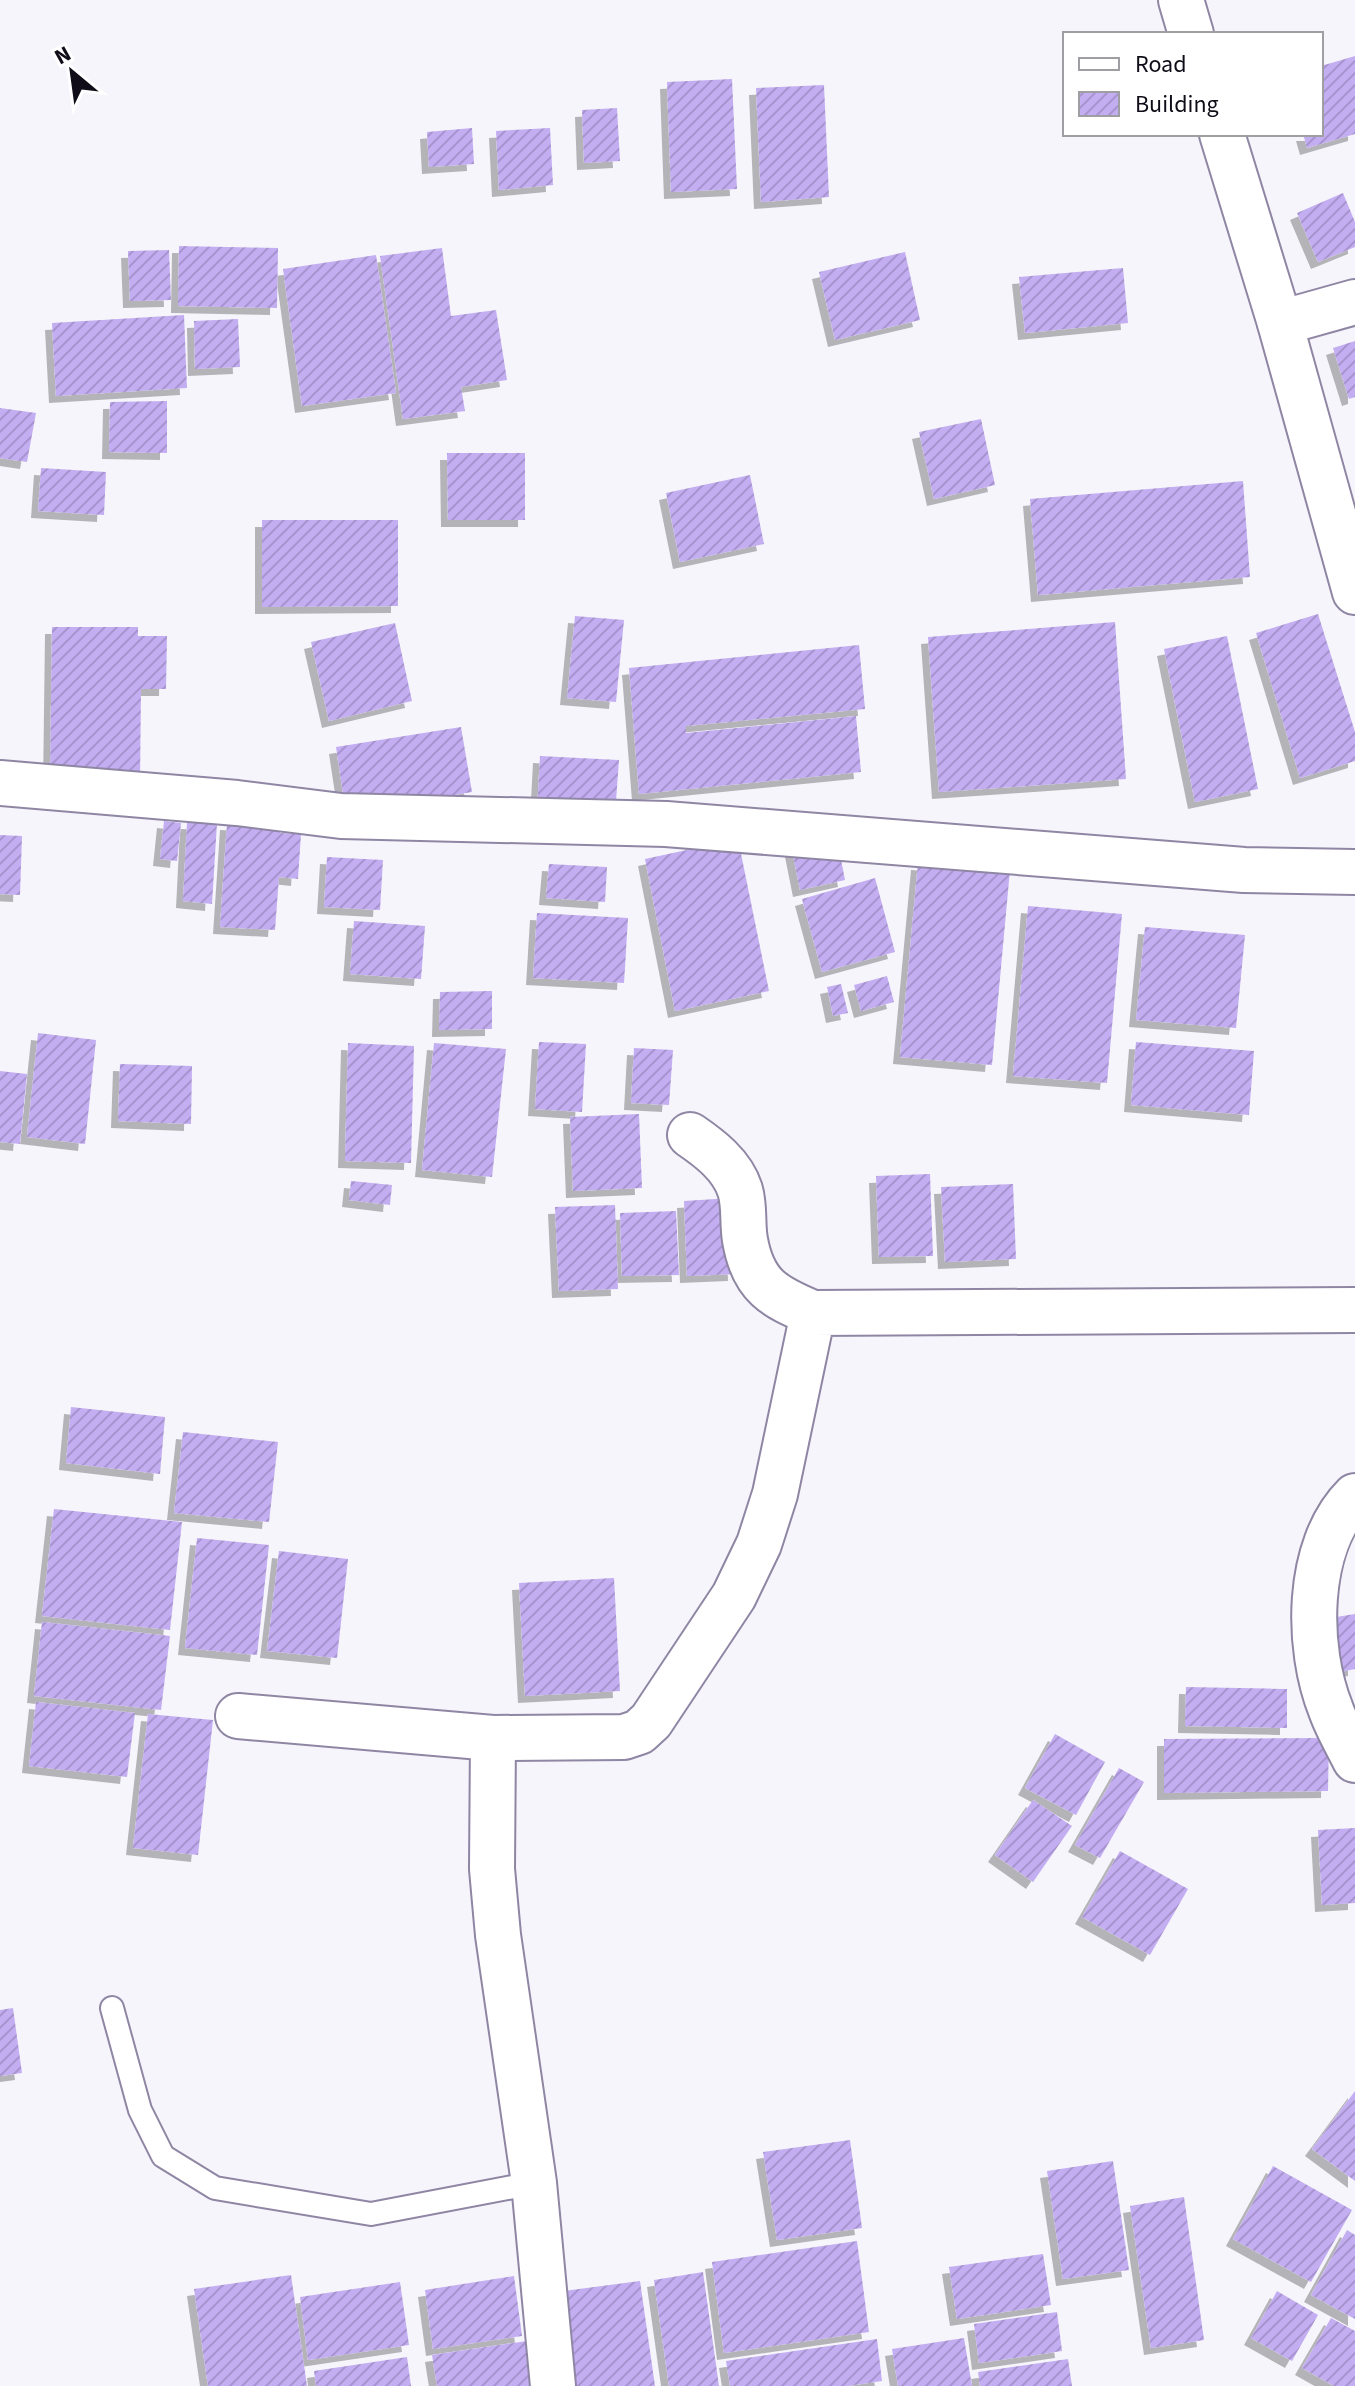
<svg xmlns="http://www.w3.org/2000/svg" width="1355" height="2386" font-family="'Source Sans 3',sans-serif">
<defs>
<pattern id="building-hatch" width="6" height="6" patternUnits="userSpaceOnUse" patternTransform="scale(2)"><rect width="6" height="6" fill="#c4aef2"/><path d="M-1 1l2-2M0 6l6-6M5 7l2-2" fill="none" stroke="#a794cf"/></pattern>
<filter id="shadow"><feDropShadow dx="-7" dy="7" stdDeviation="0" flood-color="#0004"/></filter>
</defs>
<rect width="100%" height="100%" fill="#f6f5fb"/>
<g fill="url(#building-hatch)" filter="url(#shadow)">
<polygon points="1355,56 1355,134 1307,148 1303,134 1321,134 1321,66"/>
<polygon points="732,79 737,189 671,192 667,82"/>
<polygon points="824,85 829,197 761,202 756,88"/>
<polygon points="617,108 620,161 584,163 582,110"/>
<polygon points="472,128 474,164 429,167 427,132"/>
<polygon points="550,128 553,185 499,190 496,131"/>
<polygon points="1343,193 1355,222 1355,247 1318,262 1297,213"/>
<polygon points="179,246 278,248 277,308 178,306"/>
<polygon points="442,248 451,316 496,310 507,380 461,387 465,411 403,419 380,256"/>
<polygon points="169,250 171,300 130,301 128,251"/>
<polygon points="905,252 920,320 835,340 819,272"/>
<polygon points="376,255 396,393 302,406 283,269"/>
<polygon points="1123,268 1128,323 1025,333 1019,277"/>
<polygon points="184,315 187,388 56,396 52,323"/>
<polygon points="238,319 240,367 195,369 194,321"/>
<polygon points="1355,341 1355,397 1349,399 1333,348"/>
<polygon points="167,401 167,453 109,452 110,402"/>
<polygon points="0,408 36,413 27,462 0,458"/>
<polygon points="981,419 995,485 934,499 919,432"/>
<polygon points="447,453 525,453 525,520 448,520"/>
<polygon points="41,468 106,472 104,515 38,511"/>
<polygon points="750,475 764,544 680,562 666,493"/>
<polygon points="1243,481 1250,577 1038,595 1030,499"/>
<polygon points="262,520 398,520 398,606 262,607"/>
<polygon points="1318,614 1355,732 1355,761 1300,778 1256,633"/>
<polygon points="575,616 624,620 616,702 567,698"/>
<polygon points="1115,622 1126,779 939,792 928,637"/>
<polygon points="395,623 412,701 329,721 311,642"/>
<polygon points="52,627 138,627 138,636 167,636 166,689 141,689 140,783 50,782"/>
<polygon points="1227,636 1258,789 1195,802 1164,649"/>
<polygon points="859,645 865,709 686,726 686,733 856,716 861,772 639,794 629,668"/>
<polygon points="461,727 472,792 346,813 336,747"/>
<polygon points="540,756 619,760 615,815 537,811"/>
<polygon points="164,821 181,823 177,861 160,859"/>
<polygon points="187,822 217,823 212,904 183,901"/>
<polygon points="227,823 280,826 280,833 301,834 298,879 279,877 275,930 220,927"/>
<polygon points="0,835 22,836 20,895 0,894"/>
<polygon points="738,839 769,991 675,1011 645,859"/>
<polygon points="837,839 845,880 800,890 792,850"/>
<polygon points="327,857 383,860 380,910 324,907"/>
<polygon points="918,863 1010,870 992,1065 900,1057"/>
<polygon points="549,864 607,867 605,902 546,898"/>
<polygon points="875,878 895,952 822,972 802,899"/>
<polygon points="1028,906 1122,914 1107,1083 1013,1076"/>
<polygon points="537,913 628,918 624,983 533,978"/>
<polygon points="354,921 425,926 421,979 350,974"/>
<polygon points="1145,927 1245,935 1236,1028 1136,1020"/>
<polygon points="887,976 894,1002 861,1011 854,985"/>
<polygon points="841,984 848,1013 833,1016 827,987"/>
<polygon points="492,991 492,1029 439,1030 440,992"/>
<polygon points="38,1033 96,1040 85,1144 27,1137"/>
<polygon points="539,1042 586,1044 582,1112 535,1109"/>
<polygon points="1136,1042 1254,1051 1249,1115 1131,1105"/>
<polygon points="348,1043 414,1046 411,1163 345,1161"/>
<polygon points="434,1043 506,1049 492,1177 422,1170"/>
<polygon points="634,1048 673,1050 669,1105 631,1103"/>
<polygon points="120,1064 192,1066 191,1124 118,1121"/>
<polygon points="0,1071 27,1074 20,1144 0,1142"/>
<polygon points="639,1114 642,1188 573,1191 570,1117"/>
<polygon points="930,1174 933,1256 879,1257 876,1176"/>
<polygon points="351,1181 392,1185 390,1205 349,1200"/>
<polygon points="1013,1184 1016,1259 945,1262 941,1187"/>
<polygon points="732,1198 735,1274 687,1276 684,1201"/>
<polygon points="615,1205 618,1289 559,1291 555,1207"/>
<polygon points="676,1211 679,1275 622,1276 620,1213"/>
<polygon points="71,1407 165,1417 160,1474 66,1463"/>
<polygon points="183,1432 278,1442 269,1522 174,1513"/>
<polygon points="54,1509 182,1522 170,1630 42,1616"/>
<polygon points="197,1538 269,1545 257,1655 185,1648"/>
<polygon points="279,1551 348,1559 337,1658 267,1651"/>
<polygon points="614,1578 620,1691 525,1696 519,1583"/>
<polygon points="1355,1614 1355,1669 1340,1672 1330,1618"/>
<polygon points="42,1622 170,1636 161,1710 34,1696"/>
<polygon points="1186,1687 1287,1689 1287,1728 1185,1726"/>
<polygon points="36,1702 135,1713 127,1777 29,1766"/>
<polygon points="148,1714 213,1720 198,1855 133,1848"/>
<polygon points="1055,1734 1105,1762 1076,1815 1025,1788"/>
<polygon points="1329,1738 1328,1791 1164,1793 1164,1739"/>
<polygon points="1119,1768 1144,1782 1100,1858 1075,1845"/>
<polygon points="1033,1800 1072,1826 1033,1882 995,1855"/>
<polygon points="1355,1828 1355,1903 1322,1905 1318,1830"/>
<polygon points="1120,1851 1188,1889 1150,1955 1082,1917"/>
<polygon points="13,2008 22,2073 0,2076 0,2010"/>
<polygon points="1355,2091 1355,2181 1312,2149"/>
<polygon points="850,2140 862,2228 777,2240 763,2152"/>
<polygon points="1113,2161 1129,2270 1063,2279 1047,2171"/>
<polygon points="1273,2166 1352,2210 1311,2282 1233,2239"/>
<polygon points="1184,2197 1204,2340 1151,2348 1130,2206"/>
<polygon points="1347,2230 1355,2235 1355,2319 1311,2295"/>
<polygon points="857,2241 869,2332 724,2353 712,2262"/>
<polygon points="1043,2254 1051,2305 957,2319 949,2267"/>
<polygon points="703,2272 719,2386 669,2386 654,2280"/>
<polygon points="291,2275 307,2386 208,2386 194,2289"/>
<polygon points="514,2276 522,2336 433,2349 425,2290"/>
<polygon points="640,2281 655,2386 569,2386 556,2292"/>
<polygon points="400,2282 409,2345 308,2360 300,2297"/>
<polygon points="1277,2291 1318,2315 1292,2361 1251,2338"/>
<polygon points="1057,2312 1062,2351 979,2363 974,2324"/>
<polygon points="1331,2318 1355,2331 1355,2386 1334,2386 1302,2368"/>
<polygon points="964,2338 972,2386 898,2386 892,2349"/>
<polygon points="877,2339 882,2381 847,2386 730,2386 726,2361"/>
<polygon points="527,2341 533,2386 437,2386 432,2355"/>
<polygon points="407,2357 411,2386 316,2386 314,2371"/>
<polygon points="1068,2359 1072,2386 980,2386 978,2372"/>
</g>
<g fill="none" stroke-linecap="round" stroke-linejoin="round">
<defs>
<polyline id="lane" points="112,2008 140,2110 163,2156 215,2188 371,2214 534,2183"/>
<g id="street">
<polyline points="1181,0 1191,34"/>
<polyline points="1222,134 1280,323 1355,592"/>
<polyline points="1280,323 1355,302"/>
<polyline points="0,783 237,803 341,816 666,824 1244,870 1355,872"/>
<path d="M690,1135c19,13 42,30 50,55 5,16 2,33 5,50 8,46 29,57 68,73"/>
<path d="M1355,1496c-50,50 -49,152 -24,214 6,17 16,34 24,50"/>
<polyline points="238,1716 493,1738 492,1869 498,1935 534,2183 553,2386"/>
<polyline points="493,1738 624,1737 639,1732 651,1721 734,1596 759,1544 775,1494 813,1313 1355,1310"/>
</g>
</defs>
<use href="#lane" stroke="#8f86a4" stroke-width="26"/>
<use href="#street" stroke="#8f86a4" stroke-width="48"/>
<use href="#lane" stroke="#fff" stroke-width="22"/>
<use href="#street" stroke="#fff" stroke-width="44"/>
</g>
<rect x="1063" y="32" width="260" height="104" fill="#ffffff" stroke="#9f9ea3" stroke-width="2"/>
<rect x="1079" y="58" width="40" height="12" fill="#ffffff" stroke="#9f9ea3" stroke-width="2"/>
<text x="1135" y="72" font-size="24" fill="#100d18">Road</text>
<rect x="1079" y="92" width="40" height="24" fill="url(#building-hatch)" stroke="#9f9ea3" stroke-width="2"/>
<text x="1135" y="112" font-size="24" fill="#100d18">Building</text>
<g transform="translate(72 72) rotate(331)" stroke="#ffffff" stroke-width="6" paint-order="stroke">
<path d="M0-6L14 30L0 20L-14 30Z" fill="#100d18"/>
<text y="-12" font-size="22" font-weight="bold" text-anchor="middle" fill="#100d18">N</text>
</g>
</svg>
